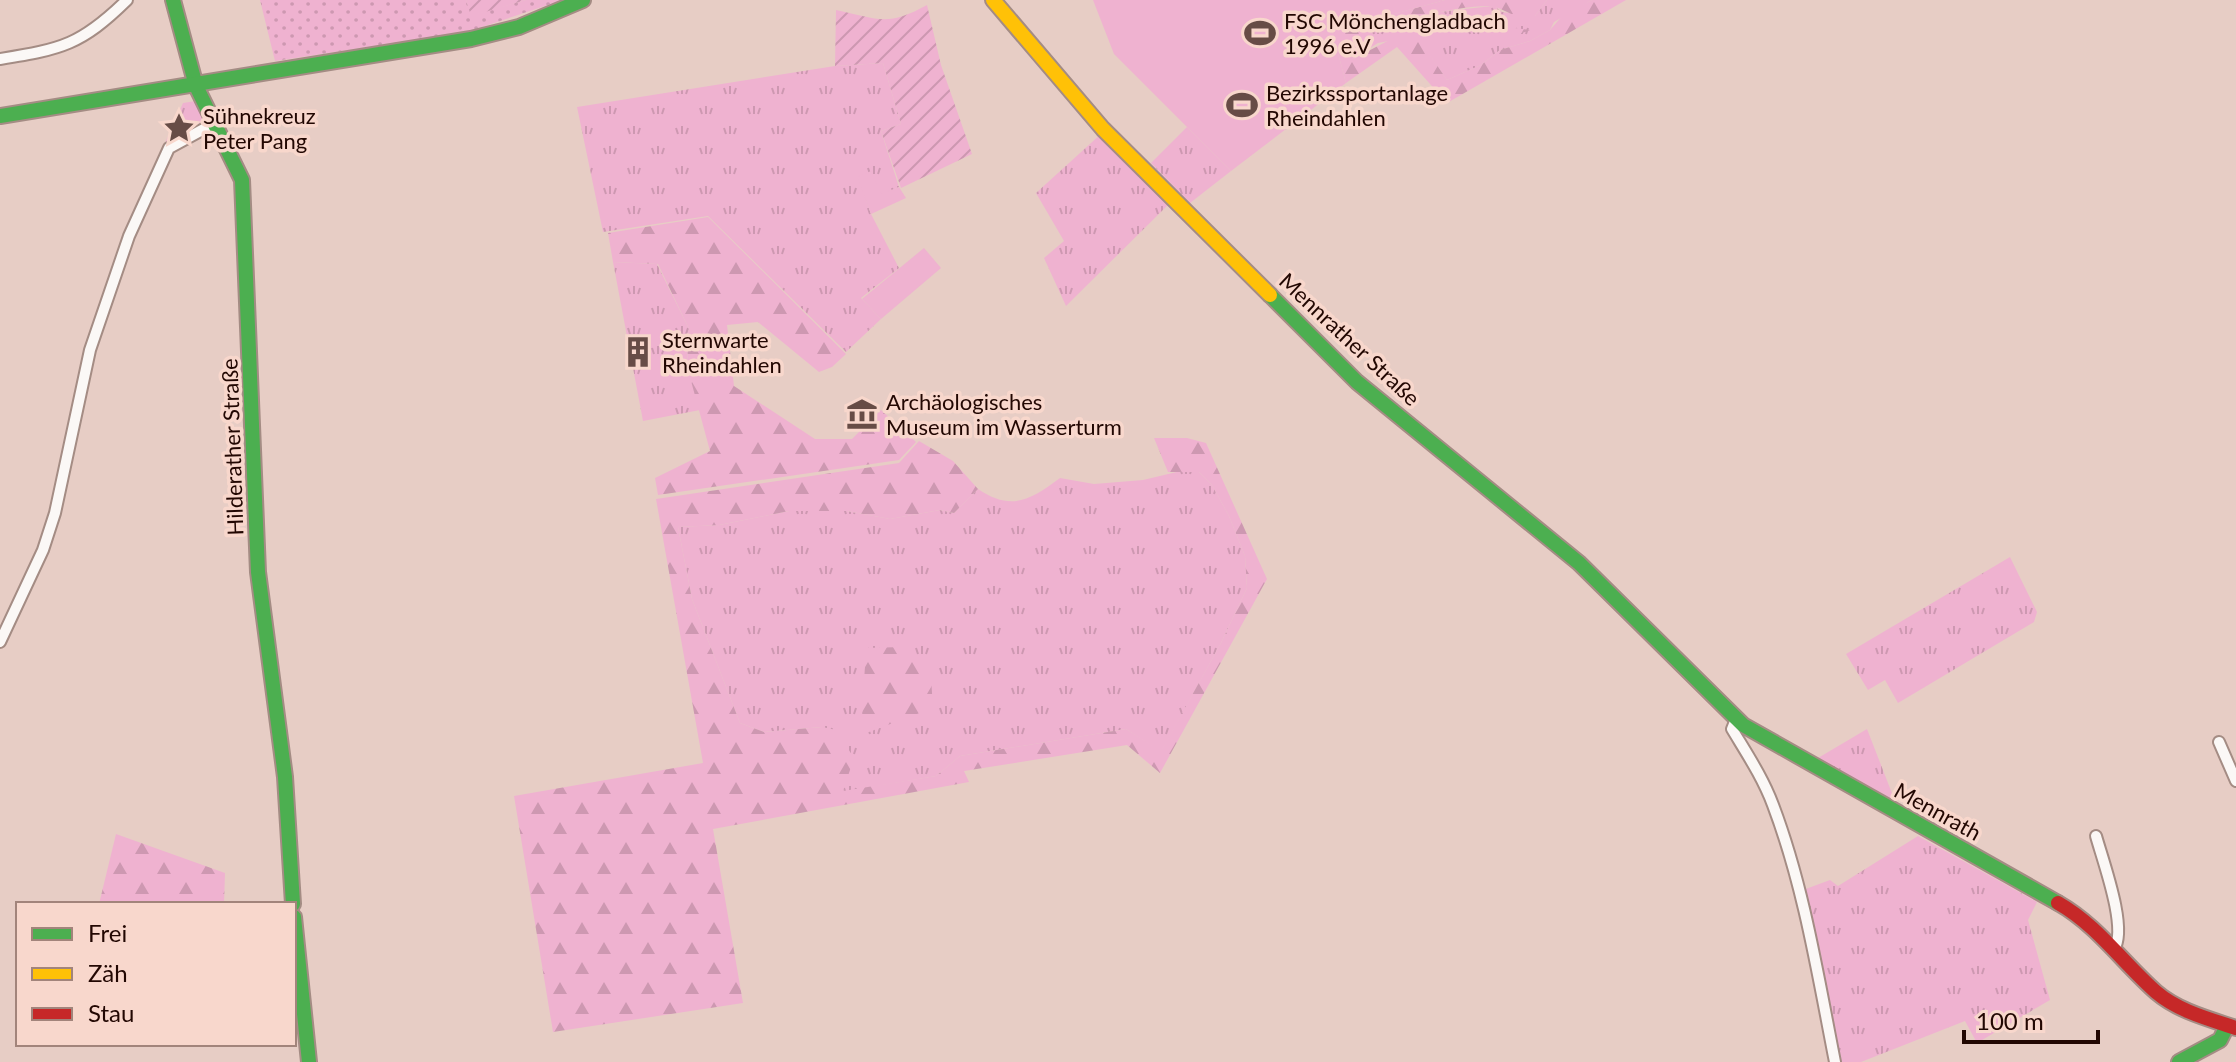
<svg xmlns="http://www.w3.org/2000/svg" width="2236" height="1062" font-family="Lato,sans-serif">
<defs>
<pattern id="grass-tufts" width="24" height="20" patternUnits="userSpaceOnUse" patternTransform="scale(2)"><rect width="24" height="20" fill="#efb2d0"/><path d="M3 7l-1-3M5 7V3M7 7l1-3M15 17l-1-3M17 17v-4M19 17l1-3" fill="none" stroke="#cd98b1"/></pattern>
<pattern id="forest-firs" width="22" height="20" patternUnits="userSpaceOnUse" patternTransform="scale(2)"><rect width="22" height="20" fill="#efb2d0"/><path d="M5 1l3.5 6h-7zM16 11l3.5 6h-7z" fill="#cd98b1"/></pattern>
<pattern id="park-dots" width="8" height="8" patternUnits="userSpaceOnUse" patternTransform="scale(2)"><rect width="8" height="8" fill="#efb2d0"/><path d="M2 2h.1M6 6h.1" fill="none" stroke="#cd98b1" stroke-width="1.8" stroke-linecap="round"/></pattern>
<pattern id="garden-furrows" width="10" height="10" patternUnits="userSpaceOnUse" patternTransform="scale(2)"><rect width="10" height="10" fill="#efb2d0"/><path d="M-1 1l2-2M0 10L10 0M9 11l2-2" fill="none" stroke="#cd98b1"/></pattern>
</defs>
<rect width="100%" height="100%" fill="#e7cdc5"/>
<g fill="url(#grass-tufts)">
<path d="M1547,0h45l-38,22 -4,8 -20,11 -30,9 -19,15 -34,15 -31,-44 -38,7 -25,16 -9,-12c17,-29 117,-38 150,-41l8,6 33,4z"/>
<polygon points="883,63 901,124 881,131 899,187 881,195 858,177 871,214 899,268 861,298 881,319 846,352 708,216 603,232 577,107 835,66"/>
<polygon points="196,101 205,119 183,134 181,126 174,130 182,135 165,143 183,103"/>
<polygon points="1187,127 1231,171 1190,203 1151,163"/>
<polygon points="1102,133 1171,202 1066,306 1044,258 1064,241 1036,193"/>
<polygon points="613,262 657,264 689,329 687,366 700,410 643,421"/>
<path d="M1185,470l14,2 13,13 17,31 16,40 2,32 -26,55 -60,109 -35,-23 -166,27 -24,20 -94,16 -20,-65 -58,5 -24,-9 -48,-124 -14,-72 41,-2 70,-14h58l43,8 50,-9 14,3 24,-24c33,22 51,12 82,-11l34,6 49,-4z"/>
<polygon points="2010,557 2037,612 2034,622 1898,703 1885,680 1868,690 1846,654"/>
<polygon points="1867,729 1895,801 1818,758"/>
<polygon points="1918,836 2037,902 2028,920 2050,1000 1977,1043 1965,1021 1861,1062 1839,1062 1803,890 1830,880 1838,886"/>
</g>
<g fill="url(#forest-firs)">
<path d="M1445,0h102l-12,16c-18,5 -25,-5 -41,-9 -22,-6 -138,21 -150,39l9,13 46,-24 18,1 30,44 34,-15 19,-15 30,-9 20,-11 13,-15 29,-15h34l-179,103 -50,-56 -51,36 -14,-52z"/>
<polygon points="1515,28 1530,30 1510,38 1495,36 1499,30"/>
<polygon points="708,217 846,354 832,367 819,372 758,322 727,325 734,386 815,439 852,439 881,410 916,442 899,460 658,495 655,478 710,451 687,366 689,329 658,264 613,262 608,233"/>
<polygon points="1154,438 1187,438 1206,443 1267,579 1160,773 1127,745 964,771 969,782 713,829 743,1003 553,1032 514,796 703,763 656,499 899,463 919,441 953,461 978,489 954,513 940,510 890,519 847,511 789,511 719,525 678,527 692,599 740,723 764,732 822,727 836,730 854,758 843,791 936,776 960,756 1126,729 1161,751 1221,643 1247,588 1245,556 1229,516 1212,485 1199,472 1168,472"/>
<polygon points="902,647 930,663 933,708 861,735 866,648"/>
<polygon points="116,834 225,873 224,904 99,904"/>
</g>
<polygon fill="url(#park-dots)" points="260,0 466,0 472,15 526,0 563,0 464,33 275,61"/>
<g fill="url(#garden-furrows)">
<polygon points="466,0 526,0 471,16"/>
<path d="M927,5l14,60 31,89 -71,34 -20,-57 20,-7 -18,-61 -48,3 1,-56c43,9 51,17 91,-5z"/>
</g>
<g fill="#efb2d0">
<polygon points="1093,0 1445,0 1332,31 1346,83 1231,171 1114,54"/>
<polygon points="871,171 881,194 899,187 906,198 871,214 857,177"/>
<polygon points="924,248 941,268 881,319 862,299"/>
</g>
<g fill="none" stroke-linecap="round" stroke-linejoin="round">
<defs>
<g id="street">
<path d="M0,59c62,-10 81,-14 127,-59"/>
<polyline points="0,642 43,550 55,513 90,350 129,236 169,148 213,124"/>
<path d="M1736,719l-4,10c15,25 31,49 41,76 31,82 45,171 62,257"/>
<polyline points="2219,742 2236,781"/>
<path d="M2096,836c7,25 32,93 18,113"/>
</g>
<g id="fast">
<polyline points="173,0 196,86 242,180 258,572 285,777 293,904"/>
<polyline points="0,116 471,39 519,27 583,0"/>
<polyline points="1270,295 1357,382 1579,563 1743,725 2058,903"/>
<polyline points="294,917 309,1062"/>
<polyline points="2179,1062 2220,1040 2227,1026"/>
</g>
<polyline id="slow" points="993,0 1103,129 1270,295"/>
<path id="jam" d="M2058,903c39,22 65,60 98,89 22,19 53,27 80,36"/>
</defs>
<use href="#street" stroke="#a48c84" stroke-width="14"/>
<use href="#fast" stroke="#a48c84" stroke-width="18"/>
<use href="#slow" stroke="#a48c84" stroke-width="18"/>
<use href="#jam" stroke="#a48c84" stroke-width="18"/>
<use href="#street" stroke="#fbf8f6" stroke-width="10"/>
<use href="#fast" stroke="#4caf50" stroke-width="14"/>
<use href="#slow" stroke="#ffc107" stroke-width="14"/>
<use href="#jam" stroke="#c62828" stroke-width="14"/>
</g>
<defs>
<symbol id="stadium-bare" viewBox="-9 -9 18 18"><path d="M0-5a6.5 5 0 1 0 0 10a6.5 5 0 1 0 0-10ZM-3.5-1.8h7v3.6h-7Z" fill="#674c46" stroke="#f8d7cc" stroke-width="2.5" paint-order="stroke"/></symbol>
<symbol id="sight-bare" viewBox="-9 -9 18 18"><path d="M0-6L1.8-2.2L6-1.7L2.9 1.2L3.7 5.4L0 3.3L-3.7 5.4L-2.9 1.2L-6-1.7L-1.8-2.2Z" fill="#674c46" stroke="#f8d7cc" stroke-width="2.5" paint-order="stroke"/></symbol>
<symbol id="building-bare" viewBox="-9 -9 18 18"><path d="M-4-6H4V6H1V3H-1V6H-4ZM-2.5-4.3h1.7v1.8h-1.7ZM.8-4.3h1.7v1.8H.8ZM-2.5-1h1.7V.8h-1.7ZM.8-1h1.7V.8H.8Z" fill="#674c46" stroke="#f8d7cc" stroke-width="2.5" paint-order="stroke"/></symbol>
<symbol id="museum-bare" viewBox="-9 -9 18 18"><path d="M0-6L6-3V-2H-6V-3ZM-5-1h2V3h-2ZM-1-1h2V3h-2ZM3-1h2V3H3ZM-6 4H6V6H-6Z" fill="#674c46" stroke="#f8d7cc" stroke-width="2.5" paint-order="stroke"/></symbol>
</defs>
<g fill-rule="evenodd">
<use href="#stadium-bare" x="1238" y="11" width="44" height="44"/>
<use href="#stadium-bare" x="1220" y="83" width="44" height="44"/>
<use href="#sight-bare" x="157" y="106" width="44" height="44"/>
<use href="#building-bare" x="616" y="330" width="44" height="44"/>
<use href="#museum-bare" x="840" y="392" width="44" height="44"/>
</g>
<g text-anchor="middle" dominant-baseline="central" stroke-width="7" stroke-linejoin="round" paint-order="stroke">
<g font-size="22" fill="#220702" stroke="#f8d7cc" text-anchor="start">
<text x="1284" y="20">FSC Mönchengladbach<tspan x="1284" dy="25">1996 e.V</tspan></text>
<text x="1266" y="92">Bezirkssportanlage<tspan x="1266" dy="25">Rheindahlen</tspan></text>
<text x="203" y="115">Sühnekreuz<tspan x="203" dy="25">Peter Pang</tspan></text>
<text x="662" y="339">Sternwarte<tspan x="662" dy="25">Rheindahlen</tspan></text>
<text x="886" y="401">Archäologisches<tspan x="886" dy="25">Museum im Wasserturm</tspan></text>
</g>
<g font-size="22" fill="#220702" stroke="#f8d7cc">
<text transform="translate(1350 339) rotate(43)">Mennrather Straße</text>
<text transform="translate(232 447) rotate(-92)">Hilderather Straße</text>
<text transform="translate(1938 811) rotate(29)">Mennrath</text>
</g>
</g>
<rect x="16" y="902" width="280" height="144" fill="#f8d7cc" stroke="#a2847b" stroke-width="2"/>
<rect x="32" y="928" width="40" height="12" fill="#4caf50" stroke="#a2847b" stroke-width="2"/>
<text x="88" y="942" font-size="24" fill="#220702">Frei</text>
<rect x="32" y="968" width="40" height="12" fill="#ffc107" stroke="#a2847b" stroke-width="2"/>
<text x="88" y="982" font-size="24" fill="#220702">Zäh</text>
<rect x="32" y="1008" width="40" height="12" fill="#c62828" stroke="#a2847b" stroke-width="2"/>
<text x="88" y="1022" font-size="24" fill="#220702">Stau</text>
<path d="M1964 1030v12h134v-12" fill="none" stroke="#220702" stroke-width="4"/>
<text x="1976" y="1030" font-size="24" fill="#220702" stroke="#f8d7cc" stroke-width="6" paint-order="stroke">100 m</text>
</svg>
